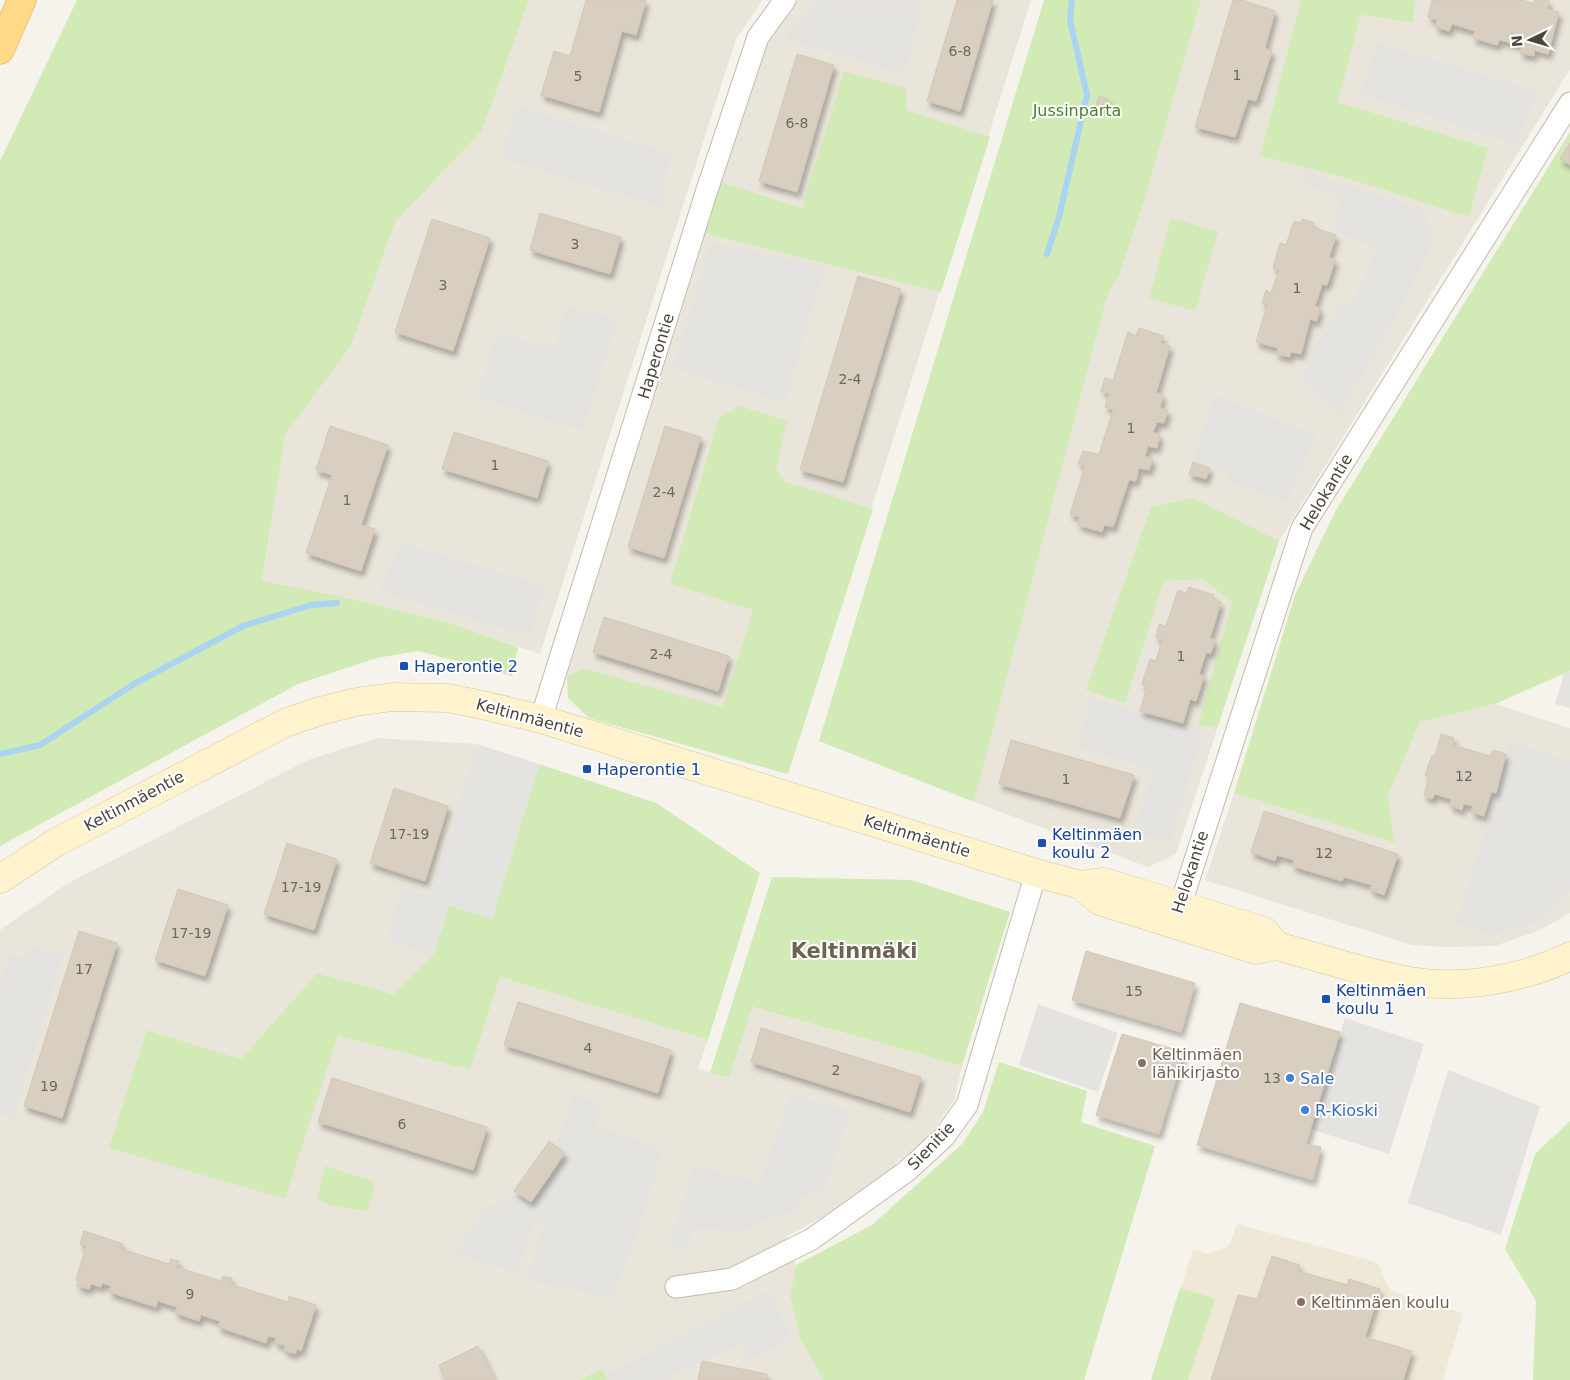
<svg xmlns="http://www.w3.org/2000/svg" width="1570" height="1380" font-family="'DejaVu Sans',sans-serif">
<defs>
<filter id="shadow"><feDropShadow dx="3" dy="5.5" stdDeviation="2.5" flood-color="#0004"/></filter>
</defs>
<rect width="100%" height="100%" fill="#f6f3ec"/>
<g fill="#eae5da">
<polygon points="529,0 762,0 736,39 540,654 456,625 352,599 262,582 285,435 351,346 395,221 482,131"/>
<polygon points="798,0 1031,0 788,774 589,718 568,698 567,676 751,81 773,31"/>
<polygon points="1201,0 1301,0 1260,156 1339,176 1469,217 1488,148 1338,102 1361,15 1413,23 1415,0 1570,0 1570,69 1279,541 1176,854 1148,867 974,802 1105,304 1111,287 1118,278 1144,202"/>
<polygon points="1495,704 1570,728 1570,913 1540,930 1495,946 1448,947 1412,945 1205,880 1234,793 1395,843 1388,796 1420,722"/>
<polygon points="377,738 477,744 433,955 393,994 317,973 241,1059 147,1030 284,1199 338,1036 470,1070 500,977 708,1040 698,1069 728,1078 751,1007 962,1066 954,1100 930,1135 849,1204 787,1236 796,1265 790,1296 800,1338 823,1380 607,1380 603,1370 579,1380 0,1380 0,930 65,885 308,760"/>
</g>
<polygon fill="#efe8d6" points="1237,1224 1373,1261 1380,1266 1384,1279 1391,1291 1463,1313 1443,1380 1151,1380 1193,1249 1208,1254 1225,1248 1230,1244"/>
<g fill="#d2eab5">
<polygon points="77,0 529,0 482,131 395,222 351,346 285,435 262,581 352,599 456,625 518,647 512,676 418,651 377,658 298,684 0,846 0,161"/>
<polygon points="1044,0 1201,0 1144,202 1118,278 1111,287 1105,304 974,802 819,741"/>
<polygon points="1301,0 1415,0 1413,23 1361,15 1338,102 1488,148 1469,217 1339,176 1260,156"/>
<polygon points="844,71 906,88 906,110 990,137 941,292 704,233 719,182 802,208"/>
<polygon points="1570,132 1570,671 1495,704 1420,722 1388,796 1395,843 1234,793 1295,595 1335,512"/>
<polygon points="1171,218 1218,232 1195,311 1149,298"/>
<polygon points="740,406 787,421 776,468 785,482 873,509 788,774 589,718 568,698 567,676 585,669 723,707 753,610 670,583 719,418"/>
<polygon points="1193,498 1279,541 1217,728 1198,725 1232,602 1202,579 1164,581 1125,703 1086,690 1151,507"/>
<polygon points="539,764 656,803 760,873 708,1040 500,977 470,1070 338,1036 285,1199 109,1148 147,1030 241,1059 317,973 393,994 433,955 449,905 492,919"/>
<polygon points="772,877 911,880 1010,912 962,1066 752,1007 729,1078 710,1073"/>
<polygon points="999,1062 1087,1091 1081,1122 1155,1146 1084,1380 823,1380 800,1338 790,1296 796,1265 872,1225 962,1144 983,1112"/>
<polygon points="1570,1121 1570,1380 1533,1380 1536,1301 1505,1249 1535,1154"/>
<polygon points="325,1166 375,1182 368,1211 331,1206 317,1199"/>
<polygon points="1180,1288 1215,1299 1188,1380 1151,1380"/>
<polygon points="603,1369 607,1380 579,1380"/>
</g>
<g fill="#e5e3e0">
<polygon points="816,0 923,2 904,74 786,39"/>
<polygon points="1377,43 1538,91 1516,144 1360,94"/>
<polygon points="517,106 671,154 661,207 501,158"/>
<polygon points="1305,172 1425,210 1433,241 1404,302 1340,414 1298,378 1341,304 1350,307 1377,249 1331,228 1342,197 1301,183"/>
<polygon points="711,242 825,267 785,403 673,368"/>
<polygon points="567,306 618,320 582,430 477,398 495,337 502,333 520,340 555,346"/>
<polygon points="1215,395 1297,428 1317,434 1287,501 1227,481 1229,472 1193,462"/>
<polygon points="401,543 545,586 530,636 379,591"/>
<polygon points="1570,671 1570,708 1555,704 1564,674"/>
<polygon points="1091,698 1204,732 1170,842 1134,832 1153,770 1077,747"/>
<polygon points="1510,741 1570,762 1570,890 1536,922 1491,935 1456,923 1488,823"/>
<polygon points="477,744 539,764 492,919 449,905 433,955 386,940 402,887 430,896"/>
<polygon points="31,945 63,956 14,1118 0,1114 0,981 9,955 24,958"/>
<polygon points="1038,1004 1118,1033 1098,1092 1019,1065"/>
<polygon points="1345,1018 1424,1044 1389,1154 1310,1129"/>
<polygon points="1448,1070 1540,1106 1501,1235 1408,1203"/>
<polygon points="574,1093 602,1105 596,1127 663,1149 635,1242 612,1298 527,1280 544,1222 535,1221 518,1273 457,1254 469,1229 490,1205 514,1195 557,1144"/>
<polygon points="791,1095 850,1111 825,1188 799,1198 797,1211 771,1217 742,1231 695,1228 685,1252 669,1246 694,1166 759,1183"/>
<polygon points="769,1290 791,1338 748,1360 741,1344 672,1375 671,1380 610,1380 608,1374"/>
</g>
<g fill="none" stroke-linecap="round" stroke-linejoin="round">
<g stroke="#a9d4f2" stroke-width="6">
<polyline points="1047,254 1059,217 1087,95 1070,20 1072,0"/>
<polyline points="0,754 40,745 134,684 243,626 311,605 337,603"/>
</g>
</g>
<g fill="#d8cfc1" stroke="#d3c7b4" filter="url(#shadow)">
<polygon points="586,0 646,0 636,35 622,31 599,112 541,95 554,51 570,56"/>
<polygon points="957,0 993,0 960,111 927,101"/>
<polygon points="1233,0 1242,0 1275,11 1265,48 1272,51 1256,101 1248,99 1235,137 1195,127"/>
<polygon points="1432,0 1522,0 1534,4 1535,0 1549,0 1547,9 1559,12 1548,54 1534,50 1534,56 1520,53 1522,46 1500,40 1497,45 1473,38 1475,31 1452,24 1449,31 1435,27 1437,20 1428,17"/>
<polygon points="797,54 834,65 797,192 759,181"/>
<polygon points="1099,96 1108,99 1105,108 1096,106"/>
<polygon points="1570,143 1570,165 1560,159"/>
<polygon points="540,213 621,237 610,274 530,250"/>
<polygon points="432,219 490,238 453,351 395,332"/>
<polygon points="1302,219 1314,223 1312,227 1336,235 1329,257 1335,260 1327,285 1322,284 1315,306 1320,308 1317,321 1310,319 1301,354 1291,352 1290,357 1276,354 1278,348 1256,342 1267,305 1262,303 1266,290 1271,293 1279,270 1273,268 1280,243 1286,245 1294,221 1301,223"/>
<polygon points="858,276 901,289 843,482 800,470"/>
<polygon points="1139,328 1163,336 1161,343 1170,346 1156,393 1163,394 1160,408 1168,410 1164,423 1157,422 1153,432 1160,435 1157,448 1148,446 1145,456 1153,459 1149,470 1139,468 1136,481 1129,480 1113,527 1104,525 1102,532 1078,525 1079,517 1070,514 1085,466 1078,464 1083,451 1099,454 1113,410 1105,407 1109,394 1101,391 1105,378 1113,380 1128,332 1136,336"/>
<polygon points="330,426 388,445 361,525 375,529 361,571 306,553 332,475 316,470"/>
<polygon points="665,426 701,437 664,558 628,547"/>
<polygon points="454,432 548,461 537,498 442,469"/>
<polygon points="1193,462 1210,468 1206,479 1189,474"/>
<polygon points="1189,587 1214,595 1212,599 1221,602 1210,638 1215,640 1211,653 1206,653 1199,674 1204,676 1196,701 1190,699 1183,723 1140,711 1147,687 1142,684 1150,659 1156,661 1162,640 1156,637 1159,624 1166,626 1178,590 1186,593"/>
<polygon points="604,617 729,656 718,691 593,652"/>
<polygon points="1441,734 1454,738 1453,745 1490,756 1493,750 1506,754 1496,793 1491,792 1484,816 1471,812 1473,806 1463,804 1462,810 1450,806 1451,799 1435,794 1432,799 1424,795 1429,777 1425,775 1432,756 1435,756"/>
<polygon points="1011,740 1134,775 1120,818 999,784"/>
<polygon points="394,788 448,806 425,881 370,863"/>
<polygon points="1264,811 1398,854 1384,895 1370,890 1372,885 1344,877 1342,881 1292,866 1294,860 1277,855 1275,861 1251,852"/>
<polygon points="287,843 337,859 314,930 264,914"/>
<polygon points="178,889 228,905 205,976 155,960"/>
<polygon points="79,931 117,943 62,1118 24,1106"/>
<polygon points="1086,951 1195,983 1181,1032 1072,1000"/>
<polygon points="518,1002 671,1050 658,1093 504,1045"/>
<polygon points="1240,1003 1340,1032 1306,1144 1321,1147 1313,1180 1197,1145"/>
<polygon points="761,1028 921,1077 910,1112 751,1062"/>
<polygon points="1122,1034 1184,1052 1159,1134 1096,1115"/>
<polygon points="332,1078 487,1127 473,1170 318,1122"/>
<polygon points="549,1141 565,1153 531,1202 514,1191"/>
<polygon points="84,1231 123,1244 121,1249 169,1264 171,1259 179,1261 177,1267 221,1281 223,1276 232,1278 230,1284 288,1302 289,1296 316,1305 301,1351 297,1349 295,1354 284,1350 285,1346 275,1343 276,1338 268,1336 266,1343 218,1327 220,1321 201,1315 199,1321 175,1313 177,1307 158,1301 156,1307 109,1292 111,1286 102,1283 101,1287 91,1284 89,1289 77,1286 79,1280 76,1280 86,1246 80,1244"/>
<polygon points="1272,1256 1300,1265 1298,1271 1347,1285 1349,1279 1380,1289 1365,1337 1412,1351 1403,1380 1211,1380 1238,1295 1257,1299"/>
<polygon points="478,1346 495,1380 446,1380 439,1365"/>
<polygon points="702,1361 767,1374 766,1380 698,1380"/>
</g>
<g fill="none" stroke-linecap="round" stroke-linejoin="round">
<defs>
<g id="minor">
<polyline points="541,719 706,193 758,37 785,0"/>
<polyline points="1176,919 1302,528 1570,103"/>
<polyline points="676,1287 732,1279 812,1239 907,1171 944,1137 967,1105 1036,873"/>
</g>
<g id="secondary">
<polyline points="0,879 55,843 285,723 320,711 356,702 392,697 448,698 487,706 541,719 1036,873 1081,885 1104,882 1264,931 1277,946"/>
<path d="M1081,885l18,16 157,49 21,-4c44,12 89,27 133,35 50,9 115,-2 160,-25"/>
</g>
<polyline id="trunk" points="0,50 22,0"/>
</defs>
<use href="#minor" stroke="#c2bbae" stroke-width="23"/>
<use href="#secondary" stroke="#d6c79b" stroke-width="29"/>
<use href="#trunk" stroke="#e0a43c" stroke-width="29"/>
<use href="#minor" stroke="#fff" stroke-width="21"/>
<use href="#secondary" stroke="#fff3cd" stroke-width="28"/>
<use href="#trunk" stroke="#ffd985" stroke-width="28"/>
</g>
<g fill="#1a4fb4" stroke="#fff" stroke-width="2">
<rect x="399" y="661" width="10" height="10" rx="2.5"/>
<rect x="582" y="764" width="10" height="10" rx="2.5"/>
<rect x="1037" y="838" width="10" height="10" rx="2.5"/>
<rect x="1321" y="994" width="10" height="10" rx="2.5"/>
</g>
<g fill="#8d6e63" stroke="#fff" stroke-width="2">
<circle cx="1142" cy="1063" r="5"/>
<circle cx="1301" cy="1302" r="5"/>
</g>
<g fill="#3f7fe0" stroke="#fff" stroke-width="2">
<circle cx="1290" cy="1078" r="5"/>
<circle cx="1305" cy="1110" r="5"/>
</g>
<g text-anchor="middle" dominant-baseline="central" stroke-width="4" stroke-linejoin="round" paint-order="stroke">
<g font-size="14" fill="#6e675b">
<text x="960" y="51">6-8</text>
<text x="1237" y="75">1</text>
<text x="578" y="76">5</text>
<text x="797" y="123">6-8</text>
<text x="575" y="244">3</text>
<text x="443" y="285">3</text>
<text x="1297" y="288">1</text>
<text x="850" y="379">2-4</text>
<text x="1131" y="428">1</text>
<text x="495" y="465">1</text>
<text x="664" y="492">2-4</text>
<text x="347" y="500">1</text>
<text x="661" y="654">2-4</text>
<text x="1181" y="656">1</text>
<text x="1464" y="776">12</text>
<text x="1066" y="779">1</text>
<text x="409" y="834">17-19</text>
<text x="1324" y="853">12</text>
<text x="301" y="887">17-19</text>
<text x="191" y="933">17-19</text>
<text x="84" y="969">17</text>
<text x="1134" y="991">15</text>
<text x="588" y="1048">4</text>
<text x="836" y="1070">2</text>
<text x="1272" y="1078">13</text>
<text x="49" y="1086">19</text>
<text x="402" y="1124">6</text>
<text x="190" y="1294">9</text>
</g>
<g font-size="16" fill="#4a7f2a" stroke="#fff">
<text x="1077" y="110">Jussinparta</text>
</g>
<g font-size="16" fill="#4b4439" stroke="#fff">
<text transform="translate(656 356) rotate(-73)">Haperontie</text>
<text transform="translate(1326 492) rotate(-59)">Helokantie</text>
<text transform="translate(530 718) rotate(15)">Keltinmäentie</text>
<text transform="translate(134 801) rotate(-28)">Keltinmäentie</text>
<text transform="translate(917 836) rotate(17)">Keltinmäentie</text>
<text transform="translate(1190 872) rotate(-72)">Helokantie</text>
<text transform="translate(931 1146) rotate(-46)">Sienitie</text>
</g>
<g font-size="16" fill="#164399" stroke="#fff" text-anchor="start">
<text x="414" y="666">Haperontie 2</text>
<text x="597" y="769">Haperontie 1</text>
<text x="1052" y="834">Keltinmäen<tspan x="1052" dy="18">koulu 2</tspan></text>
<text x="1336" y="990">Keltinmäen<tspan x="1336" dy="18">koulu 1</tspan></text>
</g>
<g font-size="16" fill="#785e54" stroke="#fff" text-anchor="start">
<text x="1152" y="1054">Keltinmäen<tspan x="1152" dy="18">lähikirjasto</tspan></text>
<text x="1311" y="1302">Keltinmäen koulu</text>
</g>
<g font-size="16" fill="#366cbe" stroke="#fff" text-anchor="start">
<text x="1300" y="1078">Sale</text>
<text x="1315" y="1110">R-Kioski</text>
</g>
<g font-size="21" font-weight="bold" fill="#6e6250" stroke="#fff">
<text x="854" y="951">Keltinmäki</text>
</g>
</g>
<g transform="translate(1530 40) rotate(265)" stroke="#ffffff" stroke-width="4" paint-order="stroke">
<path d="M0-4L9 19L0 12L-9 19Z" fill="#4b4439"/>
<text y="-8" font-size="14" font-weight="bold" text-anchor="middle" fill="#4b4439">N</text>
</g>
</svg>
